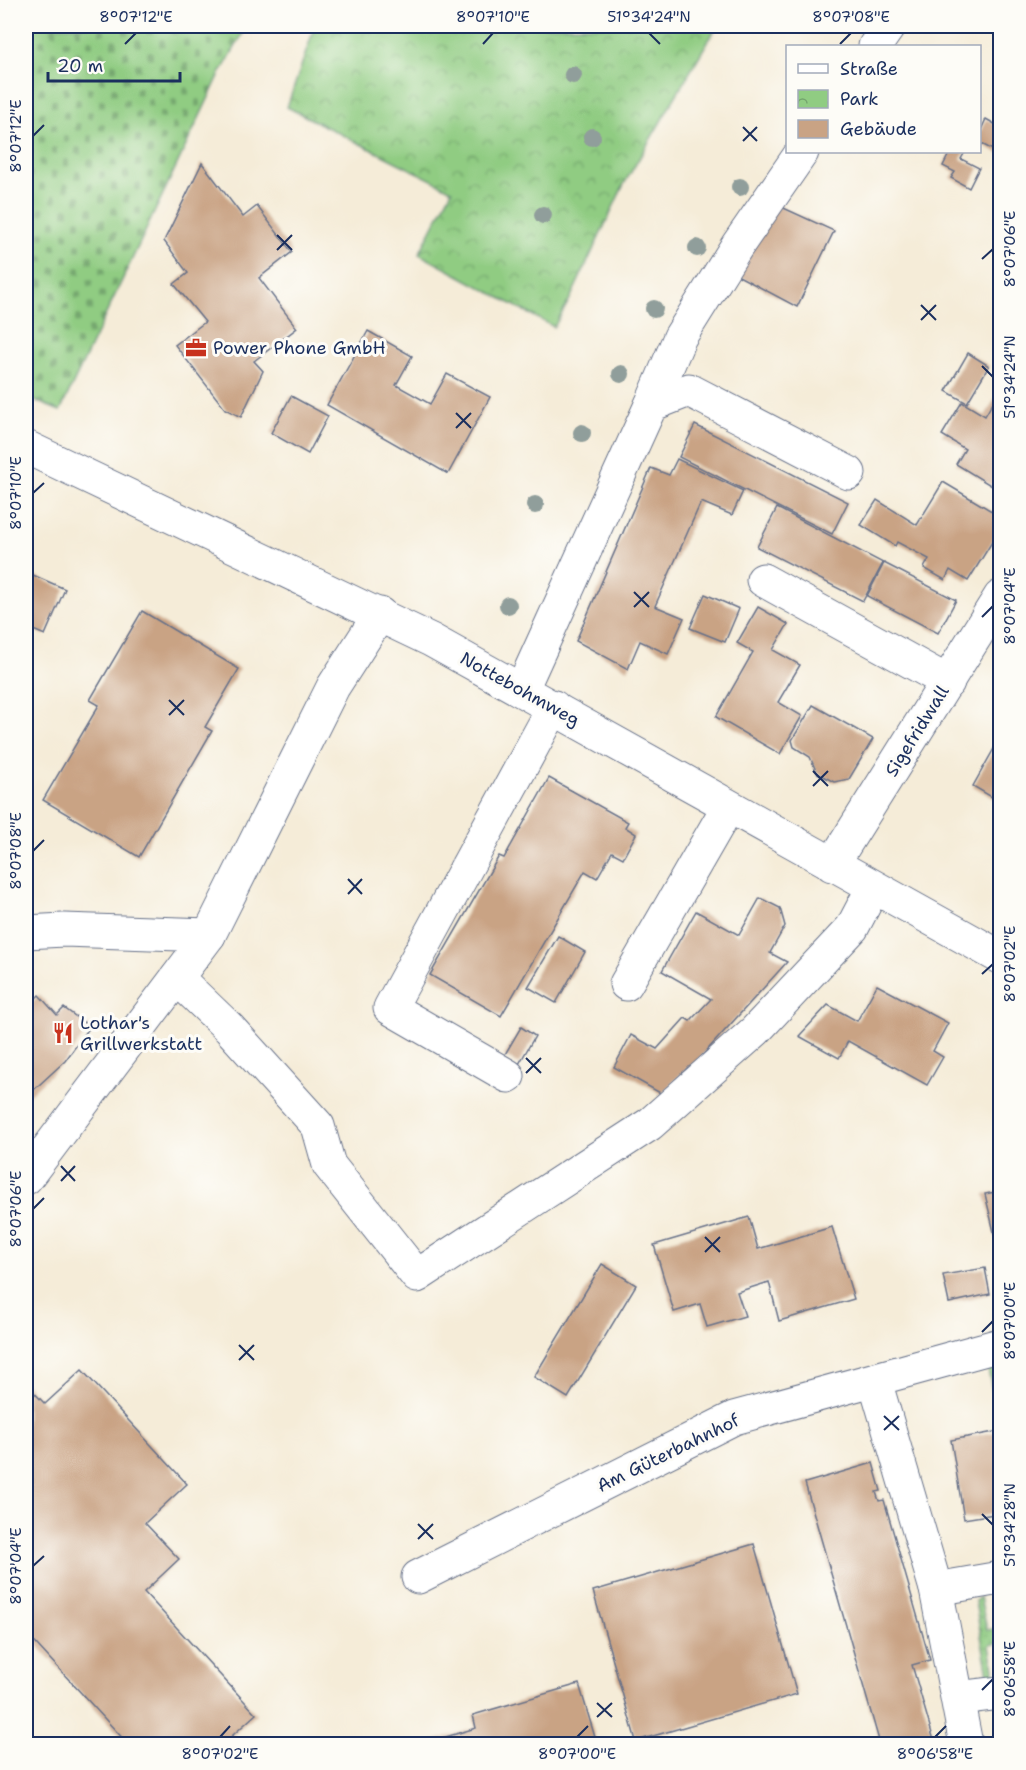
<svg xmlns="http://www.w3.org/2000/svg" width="1026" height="1770" font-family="'Shantell Sans',sans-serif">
<defs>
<pattern id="grass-dots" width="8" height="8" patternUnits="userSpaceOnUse" patternTransform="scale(1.5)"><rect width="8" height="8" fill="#90cc82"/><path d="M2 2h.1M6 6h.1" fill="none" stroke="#75a66e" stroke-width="1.8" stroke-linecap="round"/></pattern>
<pattern id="cemetery-stones" width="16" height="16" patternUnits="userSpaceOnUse" patternTransform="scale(1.5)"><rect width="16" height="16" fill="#90cc82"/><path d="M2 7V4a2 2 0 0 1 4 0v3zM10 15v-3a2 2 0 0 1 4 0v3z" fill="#75a66e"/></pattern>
<pattern id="park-crowns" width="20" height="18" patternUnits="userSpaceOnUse" patternTransform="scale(1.5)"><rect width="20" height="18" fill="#90cc82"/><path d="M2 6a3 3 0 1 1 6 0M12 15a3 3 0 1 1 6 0" fill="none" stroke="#75a66e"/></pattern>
</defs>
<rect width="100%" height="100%" fill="#fdfcf7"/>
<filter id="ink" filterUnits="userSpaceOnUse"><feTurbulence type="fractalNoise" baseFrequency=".0167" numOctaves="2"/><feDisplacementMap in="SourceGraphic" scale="12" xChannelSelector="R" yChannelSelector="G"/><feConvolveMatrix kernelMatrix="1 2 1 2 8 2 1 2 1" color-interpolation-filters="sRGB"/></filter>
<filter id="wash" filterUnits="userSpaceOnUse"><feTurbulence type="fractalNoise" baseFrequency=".008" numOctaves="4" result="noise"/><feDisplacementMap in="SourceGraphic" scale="24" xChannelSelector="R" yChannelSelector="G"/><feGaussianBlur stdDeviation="1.35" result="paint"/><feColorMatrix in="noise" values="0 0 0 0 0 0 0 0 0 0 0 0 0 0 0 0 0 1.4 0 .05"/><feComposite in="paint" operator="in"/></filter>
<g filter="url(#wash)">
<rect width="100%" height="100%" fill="#f5ecd8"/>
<g fill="url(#grass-dots)" stroke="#567e70" stroke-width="1.5">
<polygon points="1000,1365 1000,1428 988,1369"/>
<polygon points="980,1597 987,1630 1000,1628 1000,1643 990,1645 995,1676 991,1678 988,1675 975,1601"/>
</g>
<polygon fill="url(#cemetery-stones)" stroke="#567e70" stroke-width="1.5" points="26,26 247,26 219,76 60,411 26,397"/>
<polygon fill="url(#park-crowns)" stroke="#567e70" stroke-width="1.5" points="315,26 717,26 624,184 570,299 554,327 419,254 452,190 287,107"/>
<g id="blocks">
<g fill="#c9a384">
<polygon points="986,119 1000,127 1000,154 980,143 980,132"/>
<polygon points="950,152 965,152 961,159 979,168 969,188 951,178 955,172 943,166"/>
<polygon points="202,163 243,217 257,206 292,252 259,278 297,328 254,361 263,371 241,417 225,409 175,345 205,322 174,284 188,273 164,241"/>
<polygon points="777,205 834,231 797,307 733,273"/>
<polygon points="368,331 412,356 396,385 430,404 447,374 490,397 448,474 327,405"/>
<polygon points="968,353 989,366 967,403 946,391"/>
<polygon points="1000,390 1000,491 956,464 965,449 942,435 962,402 985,416"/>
<polygon points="291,396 328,416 308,454 271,433"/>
<polygon points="695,425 848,502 832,534 679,457"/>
<polygon points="677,459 743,491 732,515 701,502 655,606 684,618 668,654 640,641 628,669 576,641 651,468 669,475"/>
<polygon points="943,482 1000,516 1000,529 968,581 950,570 945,580 924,568 929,559 897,542 895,546 861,525 877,500 917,525"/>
<polygon points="777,508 883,563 863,601 757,547"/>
<polygon points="884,563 956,600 938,633 867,596"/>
<polygon points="26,572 65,589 45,635 26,627"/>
<polygon points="705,594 739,609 725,642 690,628"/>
<polygon points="758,607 788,624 773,650 800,665 778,702 802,716 780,754 716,717 753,652 737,643"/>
<polygon points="142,611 239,669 205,727 212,731 139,857 43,800 99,705 90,700"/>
<polygon points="813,705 873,739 849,779 834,782 817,773 810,757 794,747 792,740"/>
<polygon points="1000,738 1000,802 973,786"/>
<polygon points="549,778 628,822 625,827 636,834 623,858 612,852 597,878 585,871 501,1016 430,975 499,856 504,858"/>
<polygon points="760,898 780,908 785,926 770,953 787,962 690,1069 688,1067 662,1094 614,1067 631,1035 657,1049 685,1018 690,1021 711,999 662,971 696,911 739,935"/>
<polygon points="558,936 585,952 556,1003 528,987"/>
<polygon points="877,985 948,1023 933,1051 943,1057 927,1085 848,1041 839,1058 799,1036 828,1005 857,1021"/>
<polygon points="39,995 57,1015 64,1008 90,1027 65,1061 26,1097 26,1008"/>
<polygon points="521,1027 535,1036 519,1064 504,1056"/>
<polygon points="1000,1191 1000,1257 985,1194"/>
<polygon points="749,1217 758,1249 832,1227 854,1299 779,1321 769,1282 737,1292 745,1316 707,1327 700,1304 674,1312 654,1245"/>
<polygon points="602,1264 636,1285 568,1398 534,1377"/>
<polygon points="985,1268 990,1294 949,1303 943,1275"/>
<polygon points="82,1370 187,1484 145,1523 179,1559 144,1592 256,1714 223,1744 128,1744 26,1633 26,1384 45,1404"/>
<polygon points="1000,1431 1000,1513 964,1519 951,1440"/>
<polygon points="873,1463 881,1491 876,1492 879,1501 884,1500 930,1660 912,1665 935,1744 880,1744 805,1483"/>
<polygon points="754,1544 797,1694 636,1741 593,1591"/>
<polygon points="579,1684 597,1744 422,1744 476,1728 473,1715"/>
</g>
</g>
</g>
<g filter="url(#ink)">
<use href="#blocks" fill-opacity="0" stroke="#677189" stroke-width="1.5"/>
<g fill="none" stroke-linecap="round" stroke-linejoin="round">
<defs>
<g id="minor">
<polyline points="875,46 889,26"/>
<polyline points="651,405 680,337 737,246 802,152"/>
<polyline points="26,447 431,640 1000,957"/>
<polyline points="763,580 948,682"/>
<polyline points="522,689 651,405 689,390 849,473"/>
<polyline points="832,865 1000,597"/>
<polyline points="26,932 64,930 209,935"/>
<polyline points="177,978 229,1028 318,1126 329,1165 417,1276 650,1124 755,1031 852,928 873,888"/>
<polyline points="626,984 728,807"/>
<polyline points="508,1076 390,1008 554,707"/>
<polyline points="26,1178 209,935 333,687 380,614"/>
<polyline points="875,1381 936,1589 966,1744"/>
<polyline points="418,1577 734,1418 1000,1345"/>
<polyline points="936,1589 1000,1578"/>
<polyline points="958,1698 1000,1693"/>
</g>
</defs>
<use href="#minor" stroke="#677189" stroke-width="35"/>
<use href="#minor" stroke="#fff" stroke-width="33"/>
</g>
<g fill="#909e9b">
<circle cx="573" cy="75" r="9"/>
<circle cx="592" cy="137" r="9"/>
<circle cx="740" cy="187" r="9"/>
<circle cx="543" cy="215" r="9"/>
<circle cx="697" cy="248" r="9"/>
<circle cx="654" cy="309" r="9"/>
<circle cx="621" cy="374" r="9"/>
<circle cx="582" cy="433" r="9"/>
<circle cx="535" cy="505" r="9"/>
<circle cx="508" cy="605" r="9"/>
</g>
</g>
<path fill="none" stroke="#1b2f5e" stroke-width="2" d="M649,33l11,11M125,44l11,-11M483,44l10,-11M840,44l11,-11M743,127l14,14M33,136l11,-11M743,141l14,-14M277,235l15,15M277,250l15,-15M982,259l11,-10M921,305l15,15M921,320l15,-15M982,366l11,11M456,413l15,15M456,428l15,-15M33,493l11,-10M634,592l15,15M634,607l15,-15M982,617l11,-11M169,700l15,15M169,715l15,-15M813,771l15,15M813,786l15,-15M33,851l11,-11M348,879l14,15M348,894l14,-15M982,974l11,-10M526,1058l15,15M526,1073l15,-15M61,1166l14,15M61,1181l14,-15M33,1209l11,-11M705,1237l15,15M705,1252l15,-15M982,1332l11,-11M239,1345l15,15M239,1360l15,-15M884,1416l15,14M884,1430l15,-14M982,1514l11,11M418,1524l15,15M418,1539l15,-15M33,1566l11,-10M982,1690l11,-11M597,1703l15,14M597,1717l15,-14M220,1737l10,-11M577,1737l11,-11M935,1737l11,-11"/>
<defs>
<symbol id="office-bare" viewBox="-9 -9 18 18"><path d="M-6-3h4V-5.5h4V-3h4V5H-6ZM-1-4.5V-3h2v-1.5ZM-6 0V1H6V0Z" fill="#c8321e" stroke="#fdfcf7" stroke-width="2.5" paint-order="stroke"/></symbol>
<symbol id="restaurant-bare" viewBox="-9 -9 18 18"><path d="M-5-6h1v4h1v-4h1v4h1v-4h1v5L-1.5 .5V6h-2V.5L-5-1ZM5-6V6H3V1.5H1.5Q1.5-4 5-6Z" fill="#c8321e" stroke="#fdfcf7" stroke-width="2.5" paint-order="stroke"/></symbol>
</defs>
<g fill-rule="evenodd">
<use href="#office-bare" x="181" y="333" width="30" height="30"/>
<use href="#restaurant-bare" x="48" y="1018" width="30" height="30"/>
</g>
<g text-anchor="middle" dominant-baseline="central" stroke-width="6" stroke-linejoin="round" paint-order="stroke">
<g font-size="18" fill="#1b2f5e" stroke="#fdfcf7" text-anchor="start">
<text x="213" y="348">Power Phone GmbH</text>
<text x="80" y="1023">Lothar's<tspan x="80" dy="21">Grillwerkstatt</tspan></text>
</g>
<g font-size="18" fill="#1b2f5e" stroke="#fdfcf7">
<text transform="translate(520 689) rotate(29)">Nottebohmweg</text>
<text transform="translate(917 731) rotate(-58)">Sigefridwall</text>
<text transform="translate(668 1453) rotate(-26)">Am Güterbahnhof</text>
</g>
</g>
<rect width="1026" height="1770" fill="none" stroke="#fdfcf7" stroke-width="66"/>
<rect x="786" y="45" width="195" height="108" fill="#fdfcf7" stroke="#a3aaba" stroke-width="1.5"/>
<rect x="798" y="64" width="30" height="9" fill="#ffffff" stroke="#a3aaba" stroke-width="1.5"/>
<text x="840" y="75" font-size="18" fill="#1b2f5e">Straße</text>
<rect x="798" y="90" width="30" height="18" fill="url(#park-crowns)" stroke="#a3aaba" stroke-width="1.5"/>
<text x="840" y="105" font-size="18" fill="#1b2f5e">Park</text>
<rect x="798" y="120" width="30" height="18" fill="#c9a384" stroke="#a3aaba" stroke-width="1.5"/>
<text x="840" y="135" font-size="18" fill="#1b2f5e">Gebäude</text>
<path d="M48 72v9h132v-9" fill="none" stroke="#1b2f5e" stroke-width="3"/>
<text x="57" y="72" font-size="18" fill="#1b2f5e" stroke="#fdfcf7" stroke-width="4.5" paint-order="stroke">20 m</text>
<rect x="33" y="33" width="960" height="1704" fill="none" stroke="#1b2f5e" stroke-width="2"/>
<g font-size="15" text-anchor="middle" fill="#1b2f5e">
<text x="136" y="22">8°07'12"E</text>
<text x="493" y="22">8°07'10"E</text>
<text x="649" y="22">51°34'24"N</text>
<text x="851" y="22">8°07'08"E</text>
<text transform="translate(16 136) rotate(-90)" y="5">8°07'12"E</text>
<text transform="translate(1010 249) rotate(-90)" y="5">8°07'06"E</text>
<text transform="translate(1010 377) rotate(-90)" y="5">51°34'24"N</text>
<text transform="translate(16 493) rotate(-90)" y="5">8°07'10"E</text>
<text transform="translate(1010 606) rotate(-90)" y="5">8°07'04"E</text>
<text transform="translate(16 851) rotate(-90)" y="5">8°07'08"E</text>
<text transform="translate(1010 964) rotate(-90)" y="5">8°07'02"E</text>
<text transform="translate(16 1209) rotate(-90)" y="5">8°07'06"E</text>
<text transform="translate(1010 1321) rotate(-90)" y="5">8°07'00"E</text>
<text transform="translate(1010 1525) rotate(-90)" y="5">51°34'28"N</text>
<text transform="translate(16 1566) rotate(-90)" y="5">8°07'04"E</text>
<text transform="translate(1010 1679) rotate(-90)" y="5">8°06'58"E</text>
<text x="220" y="1759">8°07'02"E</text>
<text x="577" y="1759">8°07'00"E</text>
<text x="935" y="1759">8°06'58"E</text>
</g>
</svg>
